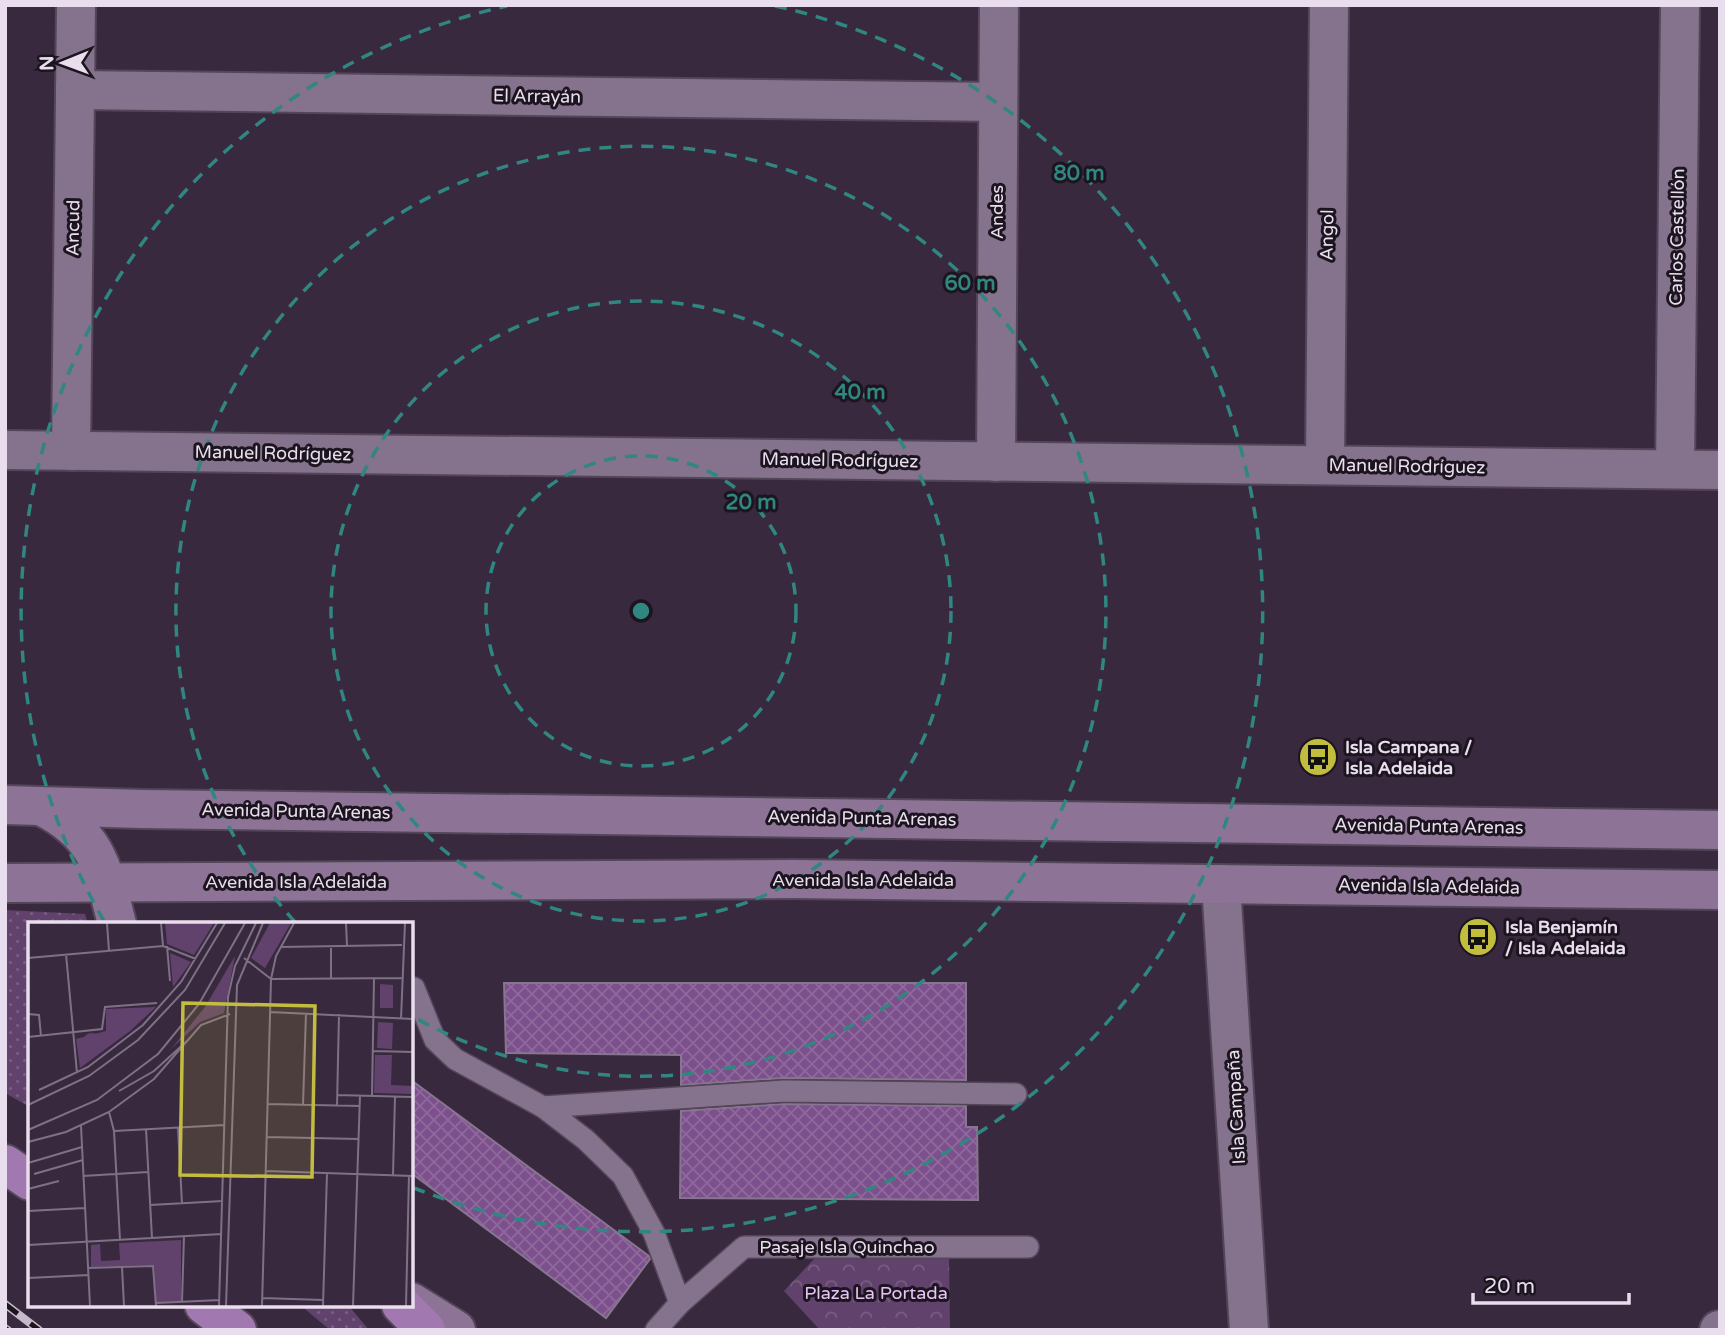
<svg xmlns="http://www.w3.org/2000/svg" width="1725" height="1335" font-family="'Varela Round',sans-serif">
<defs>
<pattern id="grass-dots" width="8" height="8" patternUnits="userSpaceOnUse" patternTransform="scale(1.75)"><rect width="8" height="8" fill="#61426c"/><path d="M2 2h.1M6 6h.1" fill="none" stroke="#785d81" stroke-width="1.8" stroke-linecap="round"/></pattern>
<pattern id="park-crowns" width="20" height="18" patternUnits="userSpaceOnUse" patternTransform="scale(1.75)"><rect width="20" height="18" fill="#61426c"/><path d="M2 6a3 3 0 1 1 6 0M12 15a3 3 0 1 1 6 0" fill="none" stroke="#785d81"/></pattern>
<pattern id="building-cross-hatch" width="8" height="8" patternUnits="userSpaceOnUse" patternTransform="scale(1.75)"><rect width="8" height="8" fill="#7c508c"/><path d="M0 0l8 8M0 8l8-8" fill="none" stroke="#8f699c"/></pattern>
</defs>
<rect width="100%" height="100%" fill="#39293f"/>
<g fill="url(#grass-dots)">
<polygon points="5,910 85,914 88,924 30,924 30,1107 5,1093"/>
<polygon points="300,1305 348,1305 369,1330 330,1330"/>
</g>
<polygon fill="url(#park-crowns)" points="949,1255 950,1330 820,1330 784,1291 816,1257"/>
<g fill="url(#building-cross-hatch)" stroke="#88758f" stroke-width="2">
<polygon points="504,983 966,983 966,1080 784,1078 681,1085 681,1055 506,1053"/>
<polygon points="411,1080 649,1256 650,1259 606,1318 411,1173"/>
<polygon points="784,1104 966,1106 966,1127 977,1127 978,1200 680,1198 681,1111"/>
</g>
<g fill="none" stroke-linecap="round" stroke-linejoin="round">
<defs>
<g id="service">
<polyline points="414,988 435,1040 455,1059 543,1107 586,1140 623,1176 654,1233 680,1303"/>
<polyline points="543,1107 784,1091 1016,1094"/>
<polyline points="656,1330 680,1303 744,1247 1028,1247"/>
</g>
<g id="minor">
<polyline points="75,90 998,102"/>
<polyline points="5,450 1720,470"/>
<polyline points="71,451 76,5"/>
<polyline points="996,462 999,5"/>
<polyline points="1325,465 1329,5"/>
<polyline points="1675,469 1680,5"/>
<polyline points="1221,884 1249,1330"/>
<polyline points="1719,1330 1720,1330"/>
</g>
<g id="secondary">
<polyline points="5,805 143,809 1720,830"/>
<path d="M43,807c55,28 60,61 74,117"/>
<polyline points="5,883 793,879 1720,890"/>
<polyline points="411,1302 456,1330"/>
</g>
<g id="motorway">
<polyline points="5,1164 30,1181"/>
<polyline points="204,1305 237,1330"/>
<polyline points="401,1305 426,1330"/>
</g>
</defs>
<use href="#service" stroke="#544659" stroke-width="24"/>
<use href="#minor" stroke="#544659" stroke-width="42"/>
<use href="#secondary" stroke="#544659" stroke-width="42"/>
<use href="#motorway" stroke="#544659" stroke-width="42"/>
<use href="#service" stroke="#85728c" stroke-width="21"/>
<use href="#minor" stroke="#85728c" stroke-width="38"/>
<use href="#secondary" stroke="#8d7497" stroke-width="38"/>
<use href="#motorway" stroke="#a178b0" stroke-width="38"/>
<defs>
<g id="rail">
<polyline points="5,1304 39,1330"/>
<polyline points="5,1328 8,1330"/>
</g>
</defs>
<use href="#rail" stroke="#c6baca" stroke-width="8"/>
<use href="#rail" stroke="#1c151f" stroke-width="5" stroke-dasharray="16" stroke-linecap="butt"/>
</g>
<g fill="none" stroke="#308681" stroke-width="3.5" stroke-dasharray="12 9">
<circle cx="641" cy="611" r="155"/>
<circle cx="641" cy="611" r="310"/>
<path d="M295 922A465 465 0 1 1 412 1016"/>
<path d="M104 921A620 620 0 0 1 507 6M775 6A620 620 0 1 1 414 1188"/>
</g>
<defs>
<symbol id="bus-disc" viewBox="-11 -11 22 22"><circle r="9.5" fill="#c3bd3f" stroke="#1c151f"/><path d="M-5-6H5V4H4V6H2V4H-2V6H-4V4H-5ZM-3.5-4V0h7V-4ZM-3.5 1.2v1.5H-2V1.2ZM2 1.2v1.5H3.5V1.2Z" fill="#111"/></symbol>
</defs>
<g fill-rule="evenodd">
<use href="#bus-disc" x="1296" y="735" width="44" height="44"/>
<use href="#bus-disc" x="1456" y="915" width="44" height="44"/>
</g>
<g text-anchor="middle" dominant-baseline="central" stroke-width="6" stroke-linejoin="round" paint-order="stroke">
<g font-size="18" fill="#e9deed" stroke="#1c151f">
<text transform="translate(537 96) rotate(1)">El Arrayán</text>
<text transform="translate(997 212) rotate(-90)">Andes</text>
<text transform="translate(73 228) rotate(-89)">Ancud</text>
<text transform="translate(1327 235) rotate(-89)">Angol</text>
<text transform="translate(1677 237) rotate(-89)">Carlos Castellón</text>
<text transform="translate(273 453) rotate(1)">Manuel Rodríguez</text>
<text transform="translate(840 460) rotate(1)">Manuel Rodríguez</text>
<text transform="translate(1407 466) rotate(1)">Manuel Rodríguez</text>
<text transform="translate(296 811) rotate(1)">Avenida Punta Arenas</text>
<text transform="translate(862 818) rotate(1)">Avenida Punta Arenas</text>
<text transform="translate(1429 826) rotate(1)">Avenida Punta Arenas</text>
<text x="863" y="880">Avenida Isla Adelaida</text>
<text x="296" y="882">Avenida Isla Adelaida</text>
<text transform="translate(1429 886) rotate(1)">Avenida Isla Adelaida</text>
<text transform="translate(1236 1107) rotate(-93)">Isla Campaña</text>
<text x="847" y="1247">Pasaje Isla Quinchao</text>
</g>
<g font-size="18" font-weight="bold" fill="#e9deed" stroke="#1c151f" text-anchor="start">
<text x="1345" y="747">Isla Campana /<tspan x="1345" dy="21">Isla Adelaida</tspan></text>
<text x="1505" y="927">Isla Benjamín<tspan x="1505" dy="21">/ Isla Adelaida</tspan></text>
</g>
<g font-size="18" fill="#e8c2f6" stroke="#1c151f">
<text x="876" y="1293">Plaza La Portada</text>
</g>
</g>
<g transform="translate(28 922)">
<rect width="385" height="385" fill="#39293f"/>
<path d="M207,34l-11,57 -24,9 -29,27 34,-42z" fill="#61426c"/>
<path d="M137,1h49l-20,32 -27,-11zM242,1h21l-26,45 -14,-10zM142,31l21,9 -18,25zM128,85l-26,24 -50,37 -4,-29 30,-8v-22zM350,100l15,1 -1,26 -15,-1zM347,133h17l-1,30 22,1v8l-39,-1zM153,318v61l-25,2 -2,-38 -63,2v-22l9,-1 1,17 19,-1 -1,-17z" fill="#61426c"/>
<path d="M352,62l13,1v23h-13zM54 121a10 10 0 1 1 20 0a10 10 0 1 1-20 0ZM141,325l4,53 -14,1 -3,-39 -26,1 -1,-14z" fill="#61426c"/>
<path fill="none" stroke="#7f7185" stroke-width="2" d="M79,1l2,28M133,1l2,23M318,1l1,23M139,24l3,35M303,24v32M252,25l122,-2M38,32l11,119M0,36l135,-12 33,13M216,36l27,21M243,57l131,-1M242,90l143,7M0,92l11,1 2,21M373,97l4,-96M0,115l74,-8 3,-22 52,-4M345,129l40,1M11,168l49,-23 55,-42 38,-43 36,-59M91,169l35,-20 33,-30M309,173l76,2M344,174l2,-118M240,182l92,2M0,183l61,-29 49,-36 47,-50 40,-67M275,183l3,-92M309,184l2,-92M81,190l5,19 6,109M53,204l9,180M150,206l4,76M118,207l6,109M0,208l69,-30 61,-46 41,-50 46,-81M86,209l111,-6M239,215l92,2M0,220l38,-10 43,-20 45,-33 47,-54 29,-11M0,241l54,-16M238,249l147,5M6,252l49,-14M365,253l2,-79M55,254l65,-4M0,267l31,-8M122,283l73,-4M0,289l57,-3M0,323l194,-11M94,345l2,39M60,346l65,-2 3,40M0,356l61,-3M234,376l61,2M154,380l2,-66M128,381l64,-3M191,384l9,-309 7,-31 21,-43M198,384l11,-321 26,-62M234,384l9,-327 5,-23 18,-33M295,384l4,-133M325,384l7,-211M378,384l3,-131"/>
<path fill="#c3bd3f" fill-opacity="0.15" stroke="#c3bd3f" stroke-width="3.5" d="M155,81l132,3 -3,171 -132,-2z"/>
<rect width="385" height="385" fill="none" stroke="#e9deed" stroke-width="3.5"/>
</g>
<circle cx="641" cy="611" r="10" fill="#308681" stroke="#1c151f" stroke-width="3.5"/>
<g font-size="21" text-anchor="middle" font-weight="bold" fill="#308681" stroke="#1c151f" stroke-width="6" stroke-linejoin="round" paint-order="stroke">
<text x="1079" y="180">80 m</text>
<text x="970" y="290">60 m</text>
<text x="860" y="399">40 m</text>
<text x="751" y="509">20 m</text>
</g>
<rect width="1725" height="1335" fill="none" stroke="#e9deed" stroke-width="14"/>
<g transform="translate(63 63) rotate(269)" stroke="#1c151f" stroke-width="5" paint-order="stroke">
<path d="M0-5L12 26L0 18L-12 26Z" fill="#e9deed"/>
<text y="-10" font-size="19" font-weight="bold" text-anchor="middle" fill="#e9deed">N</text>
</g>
<path d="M1473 1293v10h156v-10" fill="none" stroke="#e9deed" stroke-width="3.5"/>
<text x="1484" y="1293" font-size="21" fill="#e9deed" stroke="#1c151f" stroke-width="5" paint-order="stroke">20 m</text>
</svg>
